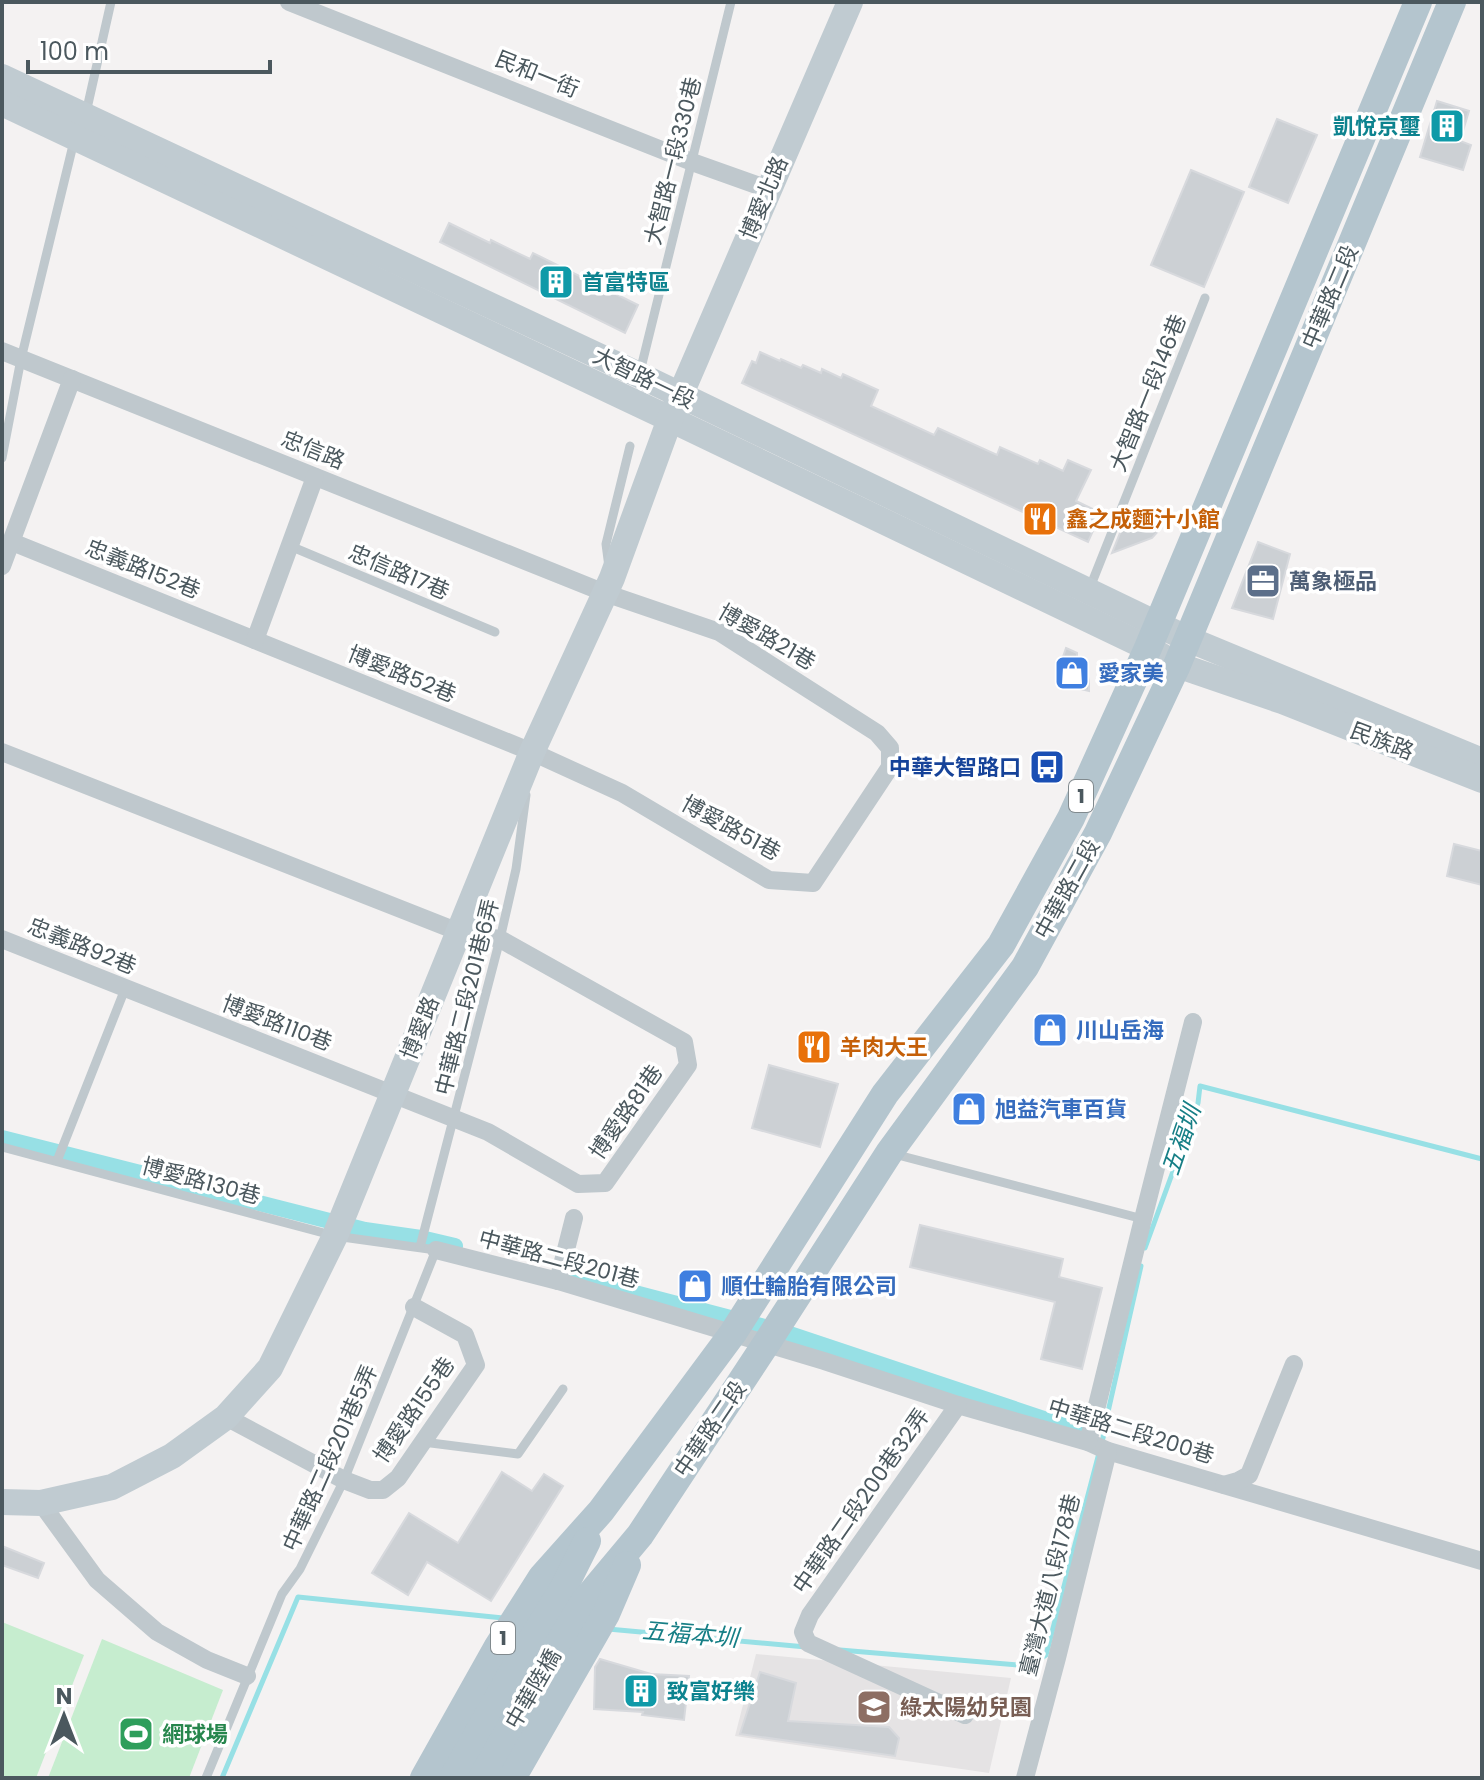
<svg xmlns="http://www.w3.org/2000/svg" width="1484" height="1780" font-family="Poppins,'Noto Sans TC',sans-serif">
<rect width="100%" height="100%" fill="#f4f2f2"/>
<polygon fill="#e5e3e4" points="756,1654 1011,1678 989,1773 735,1736"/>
<g fill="#c6edcf">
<polygon points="2,1622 84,1655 36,1778 2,1778"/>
<polygon points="102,1639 223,1690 189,1778 48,1778"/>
</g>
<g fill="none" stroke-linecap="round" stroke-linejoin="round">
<g stroke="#97e0e5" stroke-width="5">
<polyline points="1145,1248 1198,1103 1200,1086 1482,1159"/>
<polyline points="1062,1425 1085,1430"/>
<polyline points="1103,1434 1141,1266"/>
<polyline points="608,1629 806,1647"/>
<polyline points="840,1650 1031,1666 1046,1655 1104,1434"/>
<polyline points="222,1778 298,1597 503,1618"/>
</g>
<g stroke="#97e0e5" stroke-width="16">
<polyline points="2,1138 365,1230 421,1238 455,1246"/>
<polyline points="574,1277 784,1332 1062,1425"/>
</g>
</g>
<g fill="#ccd0d4" stroke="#d7d9dd" stroke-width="2">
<polygon points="1437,101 1469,111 1460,141 1471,145 1463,170 1420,157"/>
<polygon points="1277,119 1317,135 1288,203 1249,187"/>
<polygon points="1191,170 1244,192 1204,287 1151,265"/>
<polygon points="449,223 490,243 491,240 530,259 533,253 638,305 625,333 440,242"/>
<polygon points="760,352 780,361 781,359 801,368 803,365 821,373 822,369 841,378 843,374 878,390 871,406 934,435 938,428 997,455 1000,447 1038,464 1040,460 1063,471 1068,460 1091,470 1076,501 1101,513 1088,542 742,383 752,361 756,363"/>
<polygon points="1126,518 1161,528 1152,538 1112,553"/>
<polygon points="1258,542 1290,554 1273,619 1232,608"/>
<polygon points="1066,648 1077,653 1077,657 1085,665 1089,681 1089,691 1068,686 1070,678 1057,674"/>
<polygon points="1454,844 1482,851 1482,885 1447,876"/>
<polygon points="769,1065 838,1084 820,1147 752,1128"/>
<polygon points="920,1225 1063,1259 1059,1277 1102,1288 1082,1369 1041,1359 1055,1302 910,1267"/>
<polygon points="502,1472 532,1491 544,1474 563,1486 491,1601 427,1562 408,1595 372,1573 409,1513 458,1543"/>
<polygon points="2,1546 44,1563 38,1578 2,1565"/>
<polygon points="600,1659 651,1674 689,1676 684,1720 642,1715 643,1712 594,1709 595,1667"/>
<polygon points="760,1672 796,1683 788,1721 889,1727 899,1738 895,1756 740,1734"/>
</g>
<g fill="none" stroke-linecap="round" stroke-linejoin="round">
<g stroke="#bfc8cd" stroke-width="9">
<polyline points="86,113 111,2"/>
<polyline points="640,372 731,2"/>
<polyline points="2,458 21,359 74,141"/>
<polyline points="290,546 495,632"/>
<polyline points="609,567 606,544 630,446"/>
<polyline points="1089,590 1205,298"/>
<polyline points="2,1147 335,1236 436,1250 344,1480 300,1569 282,1594 206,1778"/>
<polyline points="894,1154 1143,1219"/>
<polyline points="57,1161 125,989"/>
<polyline points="420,1247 500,939 516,869 526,795"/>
<polyline points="423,1442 518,1454 563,1389"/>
</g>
<g stroke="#bfc8cd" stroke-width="18">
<polyline points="289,2 692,162 768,189"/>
<polyline points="2,351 605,593 719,632 877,733 890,748 890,767 813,883 769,880 622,793 532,752 12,542"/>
<polyline points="2,566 72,379"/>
<polyline points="255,640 315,477"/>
<polyline points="2,752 459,932 500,939 684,1042 688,1065 605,1183 578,1184 488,1132 2,939"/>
<polyline points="436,1250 558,1281 824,1361 958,1405 1088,1442 1108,1451 1482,1561"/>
<polyline points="558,1281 574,1218"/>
<polyline points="958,1405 810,1615 803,1632 808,1643 965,1715"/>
<polyline points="226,1417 344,1480 370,1490 383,1490 398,1478 476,1365 465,1335 414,1307"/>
<polyline points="1088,1442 1143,1219 1193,1022"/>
<polyline points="1224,1485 1238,1481 1249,1475 1294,1364"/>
<polyline points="41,1503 97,1580 157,1632 207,1660 247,1676"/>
<polyline points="1025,1778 1057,1658 1108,1451"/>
</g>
<g stroke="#c0cbd1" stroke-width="26">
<polyline points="2,77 639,375 1188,639 1482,761"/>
<polyline points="2,103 670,419 1148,648 1177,665 1282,701 1482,780"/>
<polyline points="2,1502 41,1503 112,1487 172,1456 226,1417 270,1368 335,1236 532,752 612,578 670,419 850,2"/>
</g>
<g stroke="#b4c5ce" stroke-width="28">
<polyline points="424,1778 497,1648 542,1577 601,1511 733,1333 885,1094 1001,945 1071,818 1148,648 1418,2"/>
<polyline points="453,1778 519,1661 563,1589 587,1541"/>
<polyline points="482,1778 541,1673 584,1602 640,1535 766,1344 889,1153 1025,967 1098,833 1177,665 1452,2"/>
<polyline points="512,1778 606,1614 627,1565"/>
</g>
</g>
<defs>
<symbol id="building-square" viewBox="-11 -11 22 22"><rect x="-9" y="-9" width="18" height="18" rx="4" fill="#0f9aa8" stroke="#fff"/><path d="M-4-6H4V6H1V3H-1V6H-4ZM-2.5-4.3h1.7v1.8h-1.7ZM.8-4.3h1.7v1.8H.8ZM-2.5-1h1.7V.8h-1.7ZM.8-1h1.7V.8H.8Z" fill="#fff"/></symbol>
<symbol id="restaurant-square" viewBox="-11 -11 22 22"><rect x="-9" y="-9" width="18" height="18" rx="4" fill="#e8710a" stroke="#fff"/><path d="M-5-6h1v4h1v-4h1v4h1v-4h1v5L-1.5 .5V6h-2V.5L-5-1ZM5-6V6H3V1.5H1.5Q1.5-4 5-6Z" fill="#fff"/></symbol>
<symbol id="office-square" viewBox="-11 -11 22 22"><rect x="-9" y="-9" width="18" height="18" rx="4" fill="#5c6f8a" stroke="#fff"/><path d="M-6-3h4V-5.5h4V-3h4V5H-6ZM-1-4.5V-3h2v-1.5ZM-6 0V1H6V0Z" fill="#fff"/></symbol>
<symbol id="shop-square" viewBox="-11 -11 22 22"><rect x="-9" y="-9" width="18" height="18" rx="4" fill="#3f7fe0" stroke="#fff"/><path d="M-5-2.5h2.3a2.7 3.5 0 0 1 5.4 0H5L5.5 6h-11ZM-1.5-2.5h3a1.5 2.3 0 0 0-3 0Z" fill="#fff"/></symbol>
<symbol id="bus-square" viewBox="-11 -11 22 22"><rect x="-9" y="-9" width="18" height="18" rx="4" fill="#1a4fb4" stroke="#fff"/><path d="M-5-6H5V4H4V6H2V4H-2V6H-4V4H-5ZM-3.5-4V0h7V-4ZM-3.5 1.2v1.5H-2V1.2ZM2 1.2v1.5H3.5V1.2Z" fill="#fff"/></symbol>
<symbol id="school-square" viewBox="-11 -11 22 22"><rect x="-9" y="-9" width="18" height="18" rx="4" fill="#8d6e63" stroke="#fff"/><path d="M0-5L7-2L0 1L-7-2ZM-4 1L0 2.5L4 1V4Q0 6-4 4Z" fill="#fff"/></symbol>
<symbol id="stadium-square" viewBox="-11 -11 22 22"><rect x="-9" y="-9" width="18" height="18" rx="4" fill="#2e9e5b" stroke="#fff"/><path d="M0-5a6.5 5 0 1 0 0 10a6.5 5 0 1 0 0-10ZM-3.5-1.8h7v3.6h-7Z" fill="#fff"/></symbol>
</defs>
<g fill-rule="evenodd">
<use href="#building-square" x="1427" y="106" width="40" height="40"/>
<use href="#building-square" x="536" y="262" width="40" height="40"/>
<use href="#restaurant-square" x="1020" y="499" width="40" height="40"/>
<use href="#office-square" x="1243" y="561" width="40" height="40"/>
<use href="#shop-square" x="1052" y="653" width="40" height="40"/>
<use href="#bus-square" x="1027" y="747" width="40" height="40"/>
<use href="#shop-square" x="1030" y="1010" width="40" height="40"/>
<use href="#restaurant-square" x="794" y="1027" width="40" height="40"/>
<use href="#shop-square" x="949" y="1089" width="40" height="40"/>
<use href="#shop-square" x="675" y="1266" width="40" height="40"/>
<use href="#building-square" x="621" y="1671" width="40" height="40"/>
<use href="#school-square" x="854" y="1687" width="40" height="40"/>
<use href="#stadium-square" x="116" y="1714" width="40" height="40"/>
</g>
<g text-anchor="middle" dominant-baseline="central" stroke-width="7" stroke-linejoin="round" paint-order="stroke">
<g fill="#fff" stroke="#818a8e" stroke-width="2">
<rect x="1069" y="780" width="24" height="32" rx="6"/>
<rect x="491" y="1622" width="24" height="32" rx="6"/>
</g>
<g font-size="20" font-weight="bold" fill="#4b585e">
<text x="1081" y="796">1</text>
<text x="503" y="1638">1</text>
</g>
<g font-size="22" fill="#4b585e" stroke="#fff">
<text transform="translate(537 74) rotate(22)">民和一街</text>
<text transform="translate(673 161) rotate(-76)">大智路一段330巷</text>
<text transform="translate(764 198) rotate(-67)">博愛北路</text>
<text transform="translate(1330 297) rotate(-67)">中華路二段</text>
<text transform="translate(644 378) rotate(26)">大智路一段</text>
<text transform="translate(1148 393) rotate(-68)">大智路一段146巷</text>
<text transform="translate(313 450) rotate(22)">忠信路</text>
<text transform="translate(143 569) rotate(22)">忠義路152巷</text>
<text transform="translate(399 572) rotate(23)">忠信路17巷</text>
<text transform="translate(767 637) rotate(30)">博愛路21巷</text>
<text transform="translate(402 674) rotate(22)">博愛路52巷</text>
<text transform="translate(1382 741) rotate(21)">民族路</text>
<text transform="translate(731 828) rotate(29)">博愛路51巷</text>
<text transform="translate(1067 889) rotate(-61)">中華路二段</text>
<text transform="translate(82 946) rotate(22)">忠義路92巷</text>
<text transform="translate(467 997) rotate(-76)">中華路二段201巷6弄</text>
<text transform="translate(277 1023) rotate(21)">博愛路110巷</text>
<text transform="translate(420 1028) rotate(-68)">博愛路</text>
<text transform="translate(626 1112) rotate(-55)">博愛路81巷</text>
<text transform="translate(201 1181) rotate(15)">博愛路130巷</text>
<text transform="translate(559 1259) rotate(15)">中華路二段201巷</text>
<text transform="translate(414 1410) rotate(-55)">博愛路155巷</text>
<text transform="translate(710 1429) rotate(-56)">中華路二段</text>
<text transform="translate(1131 1431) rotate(17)">中華路二段200巷</text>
<text transform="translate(330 1458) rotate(-66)">中華路二段201巷5弄</text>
<text transform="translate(861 1501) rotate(-55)">中華路二段200巷32弄</text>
<text transform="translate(1050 1585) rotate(-76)">臺灣大道八段178巷</text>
<text transform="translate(533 1689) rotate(-60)">中華陸橋</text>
</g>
<g font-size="22" font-weight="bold" fill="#0d838f" stroke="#fff" text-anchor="start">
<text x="1421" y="126" text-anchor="end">凱悅京璽</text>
<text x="582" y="282">首富特區</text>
<text x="667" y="1691">致富好樂</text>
</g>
<g font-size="22" font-weight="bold" fill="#c56008" stroke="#fff" text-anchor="start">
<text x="1066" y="519">鑫之成麵汁小館</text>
<text x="840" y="1047">羊肉大王</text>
</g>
<g font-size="22" font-weight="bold" fill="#4e5e75" stroke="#fff" text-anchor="start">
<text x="1289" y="581">萬象極品</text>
</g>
<g font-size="22" font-weight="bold" fill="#366cbe" stroke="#fff" text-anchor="start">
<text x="1098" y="673">愛家美</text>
<text x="1076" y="1030">川山岳海</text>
<text x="995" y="1109">旭益汽車百貨</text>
<text x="721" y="1286">順仕輪胎有限公司</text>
</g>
<g font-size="22" font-weight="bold" fill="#164399" stroke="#fff" text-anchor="end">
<text x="1021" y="767">中華大智路口</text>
</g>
<g font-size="22" font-weight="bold" fill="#785e54" stroke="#fff" text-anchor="start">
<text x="900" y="1707">綠太陽幼兒園</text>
</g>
<g font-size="22" font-weight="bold" fill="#27864d" stroke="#fff" text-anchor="start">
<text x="162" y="1734">網球場</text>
</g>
<g font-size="24" font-style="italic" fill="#177f86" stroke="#fff">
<text transform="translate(1181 1140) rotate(-71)">五福圳</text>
<text transform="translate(690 1634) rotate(5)">五福本圳</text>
</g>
</g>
<rect width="1484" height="1780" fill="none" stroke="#4b585e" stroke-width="8"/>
<g transform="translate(64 1716)" stroke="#ffffff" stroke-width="6" paint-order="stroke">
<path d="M0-6L14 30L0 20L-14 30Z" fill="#4b585e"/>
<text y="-12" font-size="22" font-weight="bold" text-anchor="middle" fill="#4b585e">N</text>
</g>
<path d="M28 60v12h242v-12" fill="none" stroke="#4b585e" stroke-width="4"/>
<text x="40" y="60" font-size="24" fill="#4b585e" stroke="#ffffff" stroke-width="6" paint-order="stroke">100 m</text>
</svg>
